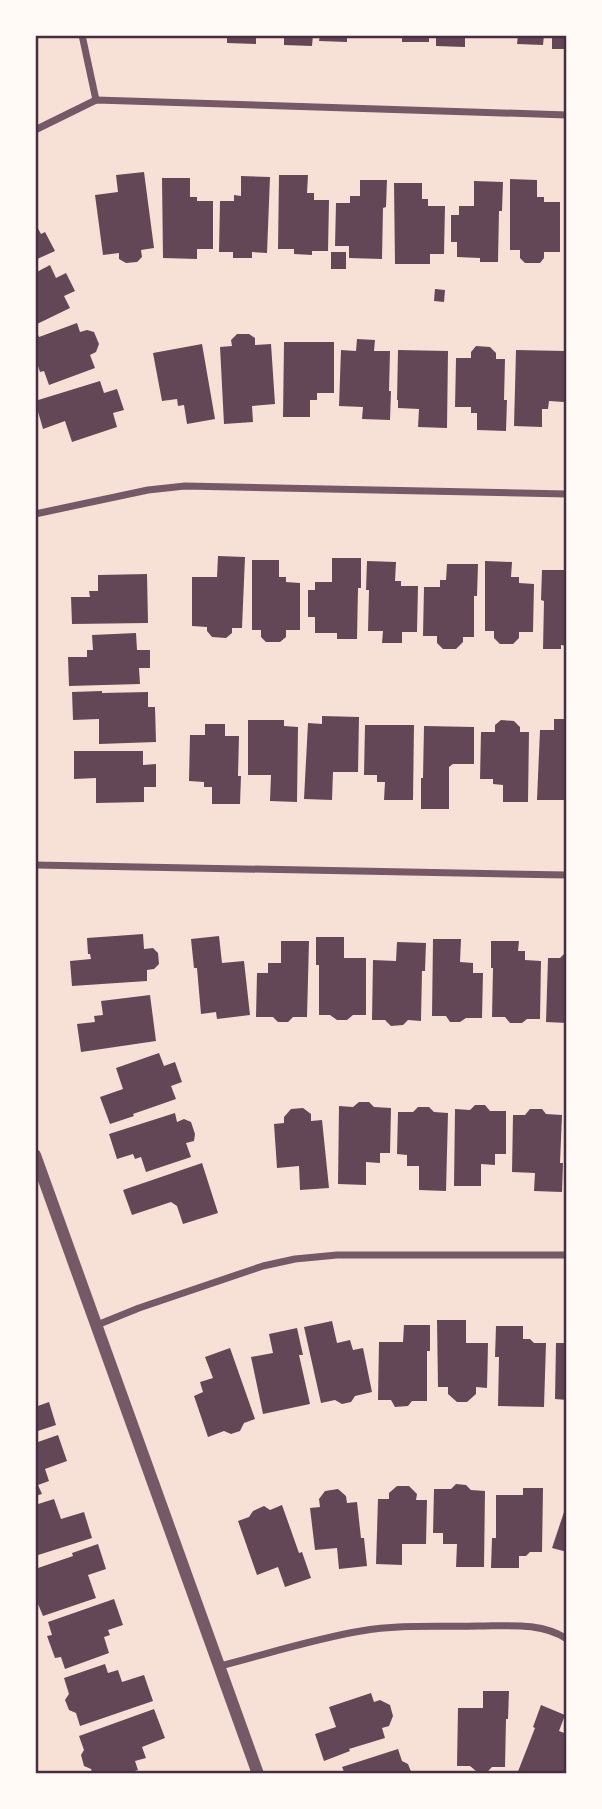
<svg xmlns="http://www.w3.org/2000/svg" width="602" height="1809" font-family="'Source Sans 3',sans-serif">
<rect width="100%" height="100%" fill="#f7e1d7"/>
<g fill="#644757">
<polygon points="227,35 256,35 256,44 227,43"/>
<polygon points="284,35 313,35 312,46 284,45"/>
<polygon points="320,35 347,35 347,42 319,41"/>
<rect x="402" y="35" width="27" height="7"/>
<polygon points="436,35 465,35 465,47 436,46"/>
<polygon points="518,35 544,35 543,45 517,44"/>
<rect x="552" y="35" width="15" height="14"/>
<polygon points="144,172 154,248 141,250 142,257 137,262 126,263 119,259 119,253 103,255 95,195 118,192 116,175"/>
<polygon points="279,175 308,175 307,193 314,193 314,200 329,200 328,251 312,251 312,255 294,254 294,249 278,249"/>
<polygon points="241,176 270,177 267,253 252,252 252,258 233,258 233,252 219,252 220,201 234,201 234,195 241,196"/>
<polygon points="162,178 190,178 190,197 197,197 197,201 213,201 213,249 197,249 197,259 163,258"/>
<polygon points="510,179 537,180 537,197 544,197 544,202 560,202 560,252 544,252 544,258 540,263 525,263 520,258 520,250 510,250"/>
<polygon points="360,180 387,180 386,207 383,208 382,259 349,258 349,246 335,246 336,203 350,203 350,196 360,196"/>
<polygon points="474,181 503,182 502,211 499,211 498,262 480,262 480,258 457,257 457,242 451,242 451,215 459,215 459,206 474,206"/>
<polygon points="394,183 422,183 422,199 428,199 428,206 445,206 444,254 430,254 430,264 395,264"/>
<polygon points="35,223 41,234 45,232 55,251 35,260"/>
<rect x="331" y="252" width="15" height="17"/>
<polygon points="50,265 56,278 66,273 75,291 64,296 70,308 35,325 35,273"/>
<polygon points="435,289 445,290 444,302 434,301"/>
<polygon points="77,323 80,332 87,330 94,332 99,344 96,352 90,355 95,368 49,385 44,371 40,372 38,366 35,367 35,336 38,335 39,337"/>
<polygon points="237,334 249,334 255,338 255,345 271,344 275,404 252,406 253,422 224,424 220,347 232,346 231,340"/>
<polygon points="357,339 375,340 374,351 390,351 389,391 391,391 390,420 362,419 363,407 339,406 341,350 356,351"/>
<polygon points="284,342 334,342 334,393 317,393 317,400 310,400 310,417 283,417"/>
<polygon points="202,344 215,419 187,424 184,405 178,406 177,399 162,401 153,353"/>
<polygon points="476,346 490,347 496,353 496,359 505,359 504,400 507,400 506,431 477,430 477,413 471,413 471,407 455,407 456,358 471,358 471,352"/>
<polygon points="398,350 448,351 447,428 418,427 419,409 398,408 398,400 397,400"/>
<polygon points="516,350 565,351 564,402 549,401 548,409 542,409 542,427 514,426"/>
<polygon points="100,381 104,393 117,389 124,410 113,413 117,427 72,442 65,421 43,429 35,401"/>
<polygon points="218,556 245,557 242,628 232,628 232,633 226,638 212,637 207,631 207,627 192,626 192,577 217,577"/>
<polygon points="332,558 361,558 361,588 358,588 357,639 337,639 337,633 315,633 315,617 308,617 308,590 315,590 315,582 332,582"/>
<polygon points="252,560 279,560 279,577 286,577 286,582 300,583 300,630 286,630 286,637 280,642 266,642 261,637 261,630 252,630"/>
<polygon points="367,561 396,562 395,581 401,581 401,586 418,586 417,632 402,632 402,643 382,643 383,631 368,631 369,590 366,590"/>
<polygon points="485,561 512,562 511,577 519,577 519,583 534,584 533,632 519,632 519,638 513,644 500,644 494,638 494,631 485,631"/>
<polygon points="447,564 478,564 477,596 474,596 474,637 463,637 463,642 456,649 443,649 437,643 437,636 423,636 424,587 440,587 440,580 446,580"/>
<polygon points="542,570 567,570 567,646 561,645 561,649 543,649 544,601 541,600"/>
<polygon points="147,574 148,623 72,624 71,597 90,597 89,591 98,591 98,575"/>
<polygon points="136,633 137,650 150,650 150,668 139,668 140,684 69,686 68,657 87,657 87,650 93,650 92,635"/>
<polygon points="102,691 102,693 148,692 148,707 155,707 156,742 99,744 99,719 73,720 72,692"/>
<polygon points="322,716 359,717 358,772 333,772 332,800 304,799 308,723 322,724"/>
<polygon points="554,719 567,719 565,800 537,800 540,730 554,730"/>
<polygon points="248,720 284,720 284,726 298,727 297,802 270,801 271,775 248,775"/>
<polygon points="501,720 514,721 520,727 520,732 529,732 528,802 503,802 503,785 493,784 493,779 480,779 481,732 495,732 495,725"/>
<polygon points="205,724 225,724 225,736 239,736 238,776 241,776 240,804 212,804 212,787 204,787 204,782 189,781 190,735 205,735"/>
<polygon points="365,725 414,725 413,800 384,800 385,782 377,782 377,775 364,775"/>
<polygon points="424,726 474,727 474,764 453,764 449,767 449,809 421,809 421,778 423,778"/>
<polygon points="74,751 143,751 143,765 156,764 156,787 144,787 144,802 96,803 96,778 74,779"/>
<polygon points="143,934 144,949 153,948 158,953 159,964 154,969 147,970 147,981 72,986 70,961 91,959 90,954 88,954 87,938"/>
<polygon points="219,936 222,963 244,961 250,1015 217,1019 216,1012 201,1014 197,968 194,968 191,939"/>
<polygon points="316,937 344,937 344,958 366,958 366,1015 353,1015 347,1020 337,1020 330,1015 319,1015 319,965 316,965"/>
<polygon points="433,939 461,939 460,962 473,963 473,973 483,973 482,1018 466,1018 460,1022 450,1022 446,1016 432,1016"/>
<polygon points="281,941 309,941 307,1017 293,1017 288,1022 278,1022 273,1017 256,1017 257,973 268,973 268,963 281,963"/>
<polygon points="491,941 519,941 518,951 525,951 525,960 541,961 540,1019 527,1019 522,1023 510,1023 505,1017 492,1017 493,968 491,968"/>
<polygon points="397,942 426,943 425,971 422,971 421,1021 408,1020 403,1025 391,1026 385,1020 372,1020 373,960 396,961"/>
<polygon points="564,954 567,955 567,1023 546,1022 548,958 560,958"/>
<polygon points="150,995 156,1041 81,1052 77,1024 95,1022 94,1016 103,1015 101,1001"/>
<polygon points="159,1053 164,1066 175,1062 182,1082 171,1086 176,1099 133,1114 134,1116 110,1124 100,1097 123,1089 116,1068"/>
<polygon points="359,1102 369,1102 374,1107 391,1108 390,1153 380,1153 380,1163 366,1162 366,1185 338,1184 339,1106 353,1107"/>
<polygon points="475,1105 485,1105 490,1111 506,1111 506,1154 495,1154 495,1165 481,1164 481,1186 454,1186 455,1109 470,1110"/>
<polygon points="418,1107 429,1107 434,1112 448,1113 446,1191 419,1190 419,1166 407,1166 407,1155 397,1154 398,1112 413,1112"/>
<polygon points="303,1108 311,1114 311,1121 322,1120 329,1188 300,1190 299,1166 277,1168 274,1124 284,1123 284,1117 291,1109"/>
<polygon points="530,1109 542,1109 546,1114 562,1115 560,1163 563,1163 562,1192 534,1191 535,1173 512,1172 513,1115 525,1115"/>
<polygon points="175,1113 177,1122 184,1119 191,1122 195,1134 194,1141 186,1143 191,1157 146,1172 141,1157 135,1159 133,1154 117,1159 109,1134"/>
<polygon points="202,1163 218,1213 183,1224 177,1206 171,1202 132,1215 123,1190"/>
<polygon points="437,1320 466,1320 466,1343 488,1343 487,1388 476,1387 476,1394 467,1402 457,1402 448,1394 448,1387 438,1387"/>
<polygon points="332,1321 337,1343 350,1340 353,1350 363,1348 372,1392 355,1396 351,1402 342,1404 335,1400 321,1403 304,1327"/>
<polygon points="404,1325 430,1325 430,1351 427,1351 427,1401 412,1401 408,1406 395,1407 391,1400 378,1400 379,1342 403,1342"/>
<polygon points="496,1326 523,1326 523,1339 530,1339 534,1343 546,1343 544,1407 498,1406 499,1357 495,1357"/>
<polygon points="297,1328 303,1355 299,1355 310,1404 263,1414 251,1357 273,1353 269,1334"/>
<polygon points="556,1343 567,1343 567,1400 555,1399"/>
<polygon points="230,1348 255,1419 244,1423 240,1431 231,1434 224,1431 208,1437 194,1396 203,1392 200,1382 213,1378 205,1357"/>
<polygon points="49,1402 56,1425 35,1432 35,1407"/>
<polygon points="58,1435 67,1461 45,1469 49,1481 38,1485 42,1494 35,1496 35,1443"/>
<polygon points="456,1484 466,1485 471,1490 485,1491 484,1567 456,1567 457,1544 443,1544 443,1533 433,1533 434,1489 451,1489"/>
<polygon points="397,1486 409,1486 417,1494 416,1500 427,1500 426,1544 402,1544 402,1565 376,1564 378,1499 389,1499 389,1493"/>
<polygon points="523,1488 543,1488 542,1552 530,1552 526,1556 519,1556 519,1568 491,1568 492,1538 496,1538 496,1495 523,1495"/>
<polygon points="338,1489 346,1496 347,1503 357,1502 361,1538 364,1538 367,1566 339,1569 337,1548 315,1550 310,1508 320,1507 319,1499 325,1491"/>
<polygon points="54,1499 61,1519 84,1512 92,1538 35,1556 35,1505"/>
<polygon points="567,1503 567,1552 552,1548"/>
<polygon points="282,1505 299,1553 302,1552 311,1578 285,1587 278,1567 257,1575 238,1521 249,1517 253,1511 264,1506 270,1510"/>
<polygon points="98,1544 106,1569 88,1575 96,1598 43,1616 38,1604 35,1603 35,1569 73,1556 72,1553"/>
<polygon points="114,1599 123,1625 108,1630 110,1635 104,1637 109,1653 65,1669 61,1657 55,1658 47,1636 52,1635 48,1622"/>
<polygon points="105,1664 108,1673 118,1670 122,1682 144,1675 153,1701 80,1726 76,1713 69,1710 65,1700 69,1694 64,1678"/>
<polygon points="483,1691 509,1691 508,1719 506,1719 505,1767 492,1767 487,1772 476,1771 470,1766 457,1766 458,1708 483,1708"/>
<polygon points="371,1693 374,1702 380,1700 390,1705 393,1716 389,1726 382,1728 385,1738 349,1749 350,1751 324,1761 315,1734 336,1727 329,1707"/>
<polygon points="541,1705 565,1715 559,1731 567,1734 567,1774 517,1774 535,1728 533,1727"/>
<polygon points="154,1709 165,1738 142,1747 146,1758 135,1761 138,1770 126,1774 93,1774 91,1769 84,1766 81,1755 84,1750 79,1736"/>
<polygon points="398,1749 402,1761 408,1764 412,1774 345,1774 342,1767"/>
</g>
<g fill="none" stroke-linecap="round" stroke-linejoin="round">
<g stroke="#755966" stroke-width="7">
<polyline points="82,35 96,100"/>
<polyline points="35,130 96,100 567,115"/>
<polyline points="35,514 148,490 185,486 567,494"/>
<polyline points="35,865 567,875"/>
<polyline points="97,1325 139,1308 263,1266 295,1259 337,1255 567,1255"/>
<path d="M220,1666c47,-12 93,-27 141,-35 38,-7 78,-4 117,-5 30,0 63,-4 89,13"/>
</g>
<polyline stroke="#755966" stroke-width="12" points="35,1155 258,1774"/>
</g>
<rect width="602" height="1809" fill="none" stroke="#fffaf5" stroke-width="74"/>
<rect x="37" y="37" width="528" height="1735" fill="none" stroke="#4a2c40" stroke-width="2.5"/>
</svg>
